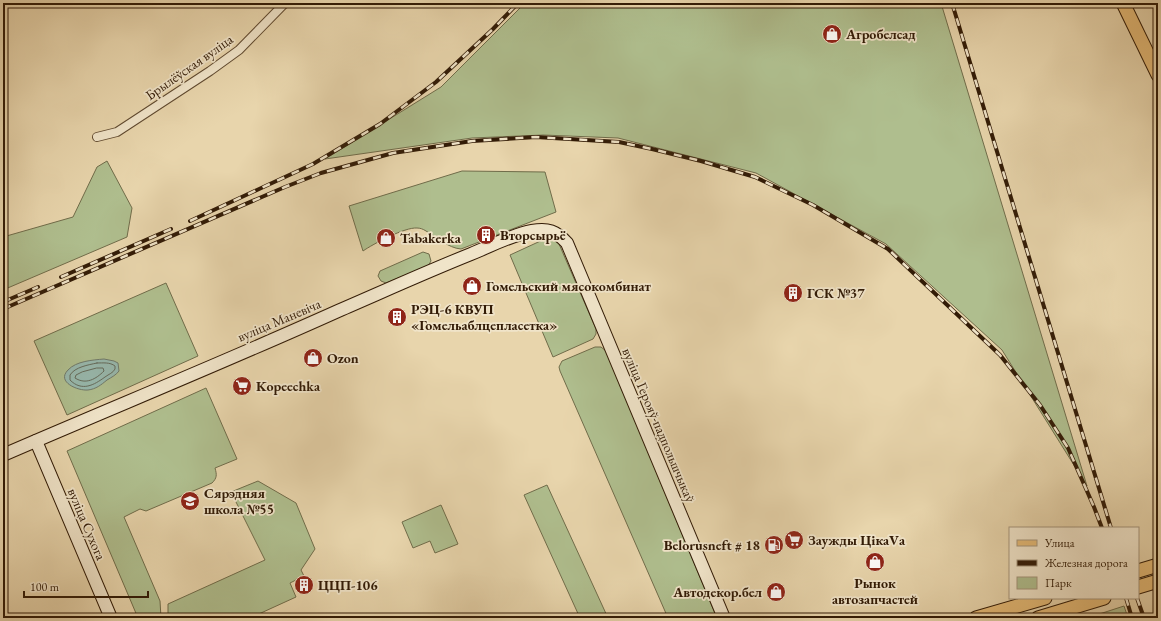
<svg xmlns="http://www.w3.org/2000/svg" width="1161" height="621" font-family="'EB Garamond',serif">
<rect width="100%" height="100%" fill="#e8d5ac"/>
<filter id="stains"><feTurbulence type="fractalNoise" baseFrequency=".005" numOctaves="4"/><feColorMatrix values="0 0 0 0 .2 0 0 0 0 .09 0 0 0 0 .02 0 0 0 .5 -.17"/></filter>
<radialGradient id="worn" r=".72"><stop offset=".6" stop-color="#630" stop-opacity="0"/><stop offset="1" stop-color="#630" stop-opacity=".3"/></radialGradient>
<g fill="#afbe8e" stroke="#706c4a">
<polygon points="525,3 941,3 1087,486 1002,350 886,244 756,173 618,138 543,135 472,138 325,159 441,87"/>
<polygon points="107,161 132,208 127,237 3,290 3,237 73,217 97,167"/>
<path d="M462,171l83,1 11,40 -95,37c-13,-1 -24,-12 -35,-18 -3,-2 -6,-3 -9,-3 -12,-1 -44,16 -54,23l-14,-45z"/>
<polygon points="547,238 554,239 559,244 596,329 596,334 593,339 553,357 510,255"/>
<polygon points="423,252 429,254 431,261 428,266 386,283 381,281 378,276 380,271"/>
<polygon points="166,283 198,356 67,415 34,341"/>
<polygon points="595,347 601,347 606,351 717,618 668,618 560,371 559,367 562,361"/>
<path d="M206,388l31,71 -22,9c2,7 2,10 -3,15l-66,28 -6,-2 -16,8 36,84 1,17h-23l-71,-167z"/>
<polygon points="258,481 296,503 315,549 301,570 304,576 290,583 296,597 250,618 168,618 168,604 265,560 231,492"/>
<polygon points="547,485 608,618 580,618 524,495"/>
<polygon points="441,505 458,544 435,553 430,541 413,548 402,522"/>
<polygon points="1124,606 1128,618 1087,618"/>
</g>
<path fill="#97b8ad" stroke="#6f796a" d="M104,359l10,2 4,2 1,8c-3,4 -7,6 -12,9 -6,5 -11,9 -19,10 -10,1 -32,-8 -20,-20 8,-9 25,-10 36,-11z"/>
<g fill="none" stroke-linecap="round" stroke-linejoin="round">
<g stroke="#646a5a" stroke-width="1">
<path d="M97,363c6,0 13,-1 18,3v3c-2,4 -6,5 -10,8 -11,8 -23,15 -35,3v-5c5,-8 18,-10 27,-12z"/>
<path d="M97,368h6l1,3c-8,8 -18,14 -29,7l1,-3 6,-3z"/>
</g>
<defs>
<polyline id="street" points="97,137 117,132 210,71 239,50 285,3"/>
<g id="secondary">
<polyline points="36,441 111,618"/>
<path d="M3,455c111,-48 224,-94 335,-144 44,-19 88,-39 133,-57 20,-8 40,-19 61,-23 16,-3 24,0 35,12l157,375"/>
</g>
<g id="primary">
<polyline points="1123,3 1158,75"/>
<polyline points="1138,571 1158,565"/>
<polyline points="1138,587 1158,581"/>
<polyline points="976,618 1045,598"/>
<polyline points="1038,618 1104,598"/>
</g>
</defs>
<use href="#street" stroke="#604a30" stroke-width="10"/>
<use href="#secondary" stroke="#321b06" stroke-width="14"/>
<use href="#primary" stroke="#321b06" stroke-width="15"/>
<use href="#street" stroke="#f0e4c9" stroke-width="8"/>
<use href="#secondary" stroke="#f0e4c9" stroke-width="12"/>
<use href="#primary" stroke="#e4ba76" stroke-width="13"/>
<defs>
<g id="rail">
<polyline points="952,3 1111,528"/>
<polyline points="190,221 313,164 380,124 436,82 493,29 518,3"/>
<polyline points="61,277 171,229"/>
<polyline points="3,302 38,287"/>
<polyline points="3,309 285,187 321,173 393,153 472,141 536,137 619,142 652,149 701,161 755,177 813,205 888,249 1000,355 1040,405 1068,448 1094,507 1102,528"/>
<polyline points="1126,598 1132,618"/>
<polyline points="1137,598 1144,618"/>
</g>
</defs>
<use href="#rail" stroke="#321b06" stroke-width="4"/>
<use href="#rail" stroke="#f0e4c9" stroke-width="2.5" stroke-dasharray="8" stroke-linecap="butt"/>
</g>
<defs>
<symbol id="shop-disc" viewBox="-11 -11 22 22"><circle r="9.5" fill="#8f2418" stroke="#f0e4c9"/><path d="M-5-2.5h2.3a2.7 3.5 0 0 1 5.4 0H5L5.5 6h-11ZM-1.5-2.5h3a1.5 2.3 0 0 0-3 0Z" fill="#fff"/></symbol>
<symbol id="building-disc" viewBox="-11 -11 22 22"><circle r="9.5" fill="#8f2418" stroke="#f0e4c9"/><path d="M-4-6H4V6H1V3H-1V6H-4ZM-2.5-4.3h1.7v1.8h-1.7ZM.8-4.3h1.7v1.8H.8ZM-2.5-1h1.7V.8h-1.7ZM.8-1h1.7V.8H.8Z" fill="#fff"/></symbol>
<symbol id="supermarket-disc" viewBox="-11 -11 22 22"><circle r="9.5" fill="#8f2418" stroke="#f0e4c9"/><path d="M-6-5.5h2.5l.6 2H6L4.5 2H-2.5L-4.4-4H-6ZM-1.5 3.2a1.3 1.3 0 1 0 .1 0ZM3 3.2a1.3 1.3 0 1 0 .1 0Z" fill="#fff"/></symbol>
<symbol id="school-disc" viewBox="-11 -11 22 22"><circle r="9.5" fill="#8f2418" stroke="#f0e4c9"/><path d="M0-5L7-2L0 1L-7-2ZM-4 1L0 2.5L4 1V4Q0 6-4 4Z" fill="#fff"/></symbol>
<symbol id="fuel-disc" viewBox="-11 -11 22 22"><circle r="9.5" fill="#8f2418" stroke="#f0e4c9"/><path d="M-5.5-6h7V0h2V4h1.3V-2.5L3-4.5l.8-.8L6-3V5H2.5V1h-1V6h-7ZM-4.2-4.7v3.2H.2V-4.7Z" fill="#fff"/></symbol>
</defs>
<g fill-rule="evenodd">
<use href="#shop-disc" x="821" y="23" width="22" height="22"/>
<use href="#building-disc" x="475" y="224" width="22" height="22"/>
<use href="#shop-disc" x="375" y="227" width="22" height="22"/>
<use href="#shop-disc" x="461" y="275" width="22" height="22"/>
<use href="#building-disc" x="782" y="282" width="22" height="22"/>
<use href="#building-disc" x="386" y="306" width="22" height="22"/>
<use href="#shop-disc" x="302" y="347" width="22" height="22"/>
<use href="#supermarket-disc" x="231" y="375" width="22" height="22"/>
<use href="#school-disc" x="179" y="490" width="22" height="22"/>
<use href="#supermarket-disc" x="783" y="529" width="22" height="22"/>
<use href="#fuel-disc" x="763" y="534" width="22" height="22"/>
<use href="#shop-disc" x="864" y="551" width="22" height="22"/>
<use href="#building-disc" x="293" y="574" width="22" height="22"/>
<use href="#shop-disc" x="765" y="581" width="22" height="22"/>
</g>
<g text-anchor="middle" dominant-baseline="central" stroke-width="3.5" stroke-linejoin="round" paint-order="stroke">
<g font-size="14" font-weight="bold" fill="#321b06" stroke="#f0e4c9" text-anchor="start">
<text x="846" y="34">Агробелсад</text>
<text x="500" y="235">Вторсырьё</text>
<text x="400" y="238">Tabakerka</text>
<text x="486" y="286">Гомельский мясокомбинат</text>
<text x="807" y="293">ГСК №37</text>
<text x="411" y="309">РЭЦ-6 КВУП<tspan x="411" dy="16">«Гомельаблцепласетка»</tspan></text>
<text x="327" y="358">Ozon</text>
<text x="256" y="386">Kopeechka</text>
<text x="204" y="493">Сярэдняя<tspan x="204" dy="16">школа №55</tspan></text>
<text x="808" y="540">Заужды ЦікаVа</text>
<text x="760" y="545" text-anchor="end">Belorusneft # 18</text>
<text x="875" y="583" text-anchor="middle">Рынок<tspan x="875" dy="16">автозапчастей</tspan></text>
<text x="318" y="585">ЦЦП-106</text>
<text x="762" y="592" text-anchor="end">Автодекор.бел</text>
</g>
<g font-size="14" fill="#321b06" stroke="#f0e4c9">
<text transform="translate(189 67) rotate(-35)">Брылёўская вуліца</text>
<text transform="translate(279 320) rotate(-23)">вуліца Маневіча</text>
<text transform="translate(659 425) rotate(67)">вуліца Герояў-падпольшчыкаў</text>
<text transform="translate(87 524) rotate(67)">вуліца Сухога</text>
</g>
</g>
<rect width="1161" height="621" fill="none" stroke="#e8d5ac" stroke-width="16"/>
<rect x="4" y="4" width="1153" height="613" fill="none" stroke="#321b06" stroke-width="2"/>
<rect x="8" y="8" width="1145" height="605" fill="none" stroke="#321b06"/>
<rect x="1009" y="527" width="130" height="72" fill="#f0e4c9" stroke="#a4947b"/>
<rect x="1017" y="540" width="20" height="6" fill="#e4ba76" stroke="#a4947b"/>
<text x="1045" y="547" font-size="12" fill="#321b06">Улица</text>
<rect x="1017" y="560" width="20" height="6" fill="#321b06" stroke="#a4947b"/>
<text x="1045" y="567" font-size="12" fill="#321b06">Железная дорога</text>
<rect x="1017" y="577" width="20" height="12" fill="#afbe8e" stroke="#a4947b"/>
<text x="1045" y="587" font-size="12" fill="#321b06">Парк</text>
<path d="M24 591v6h124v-6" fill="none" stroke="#321b06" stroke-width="2"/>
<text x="30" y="591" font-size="12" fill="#321b06" stroke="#f0e4c9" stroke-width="3" paint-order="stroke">100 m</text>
<rect width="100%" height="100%" filter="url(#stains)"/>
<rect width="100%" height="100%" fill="url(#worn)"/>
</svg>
